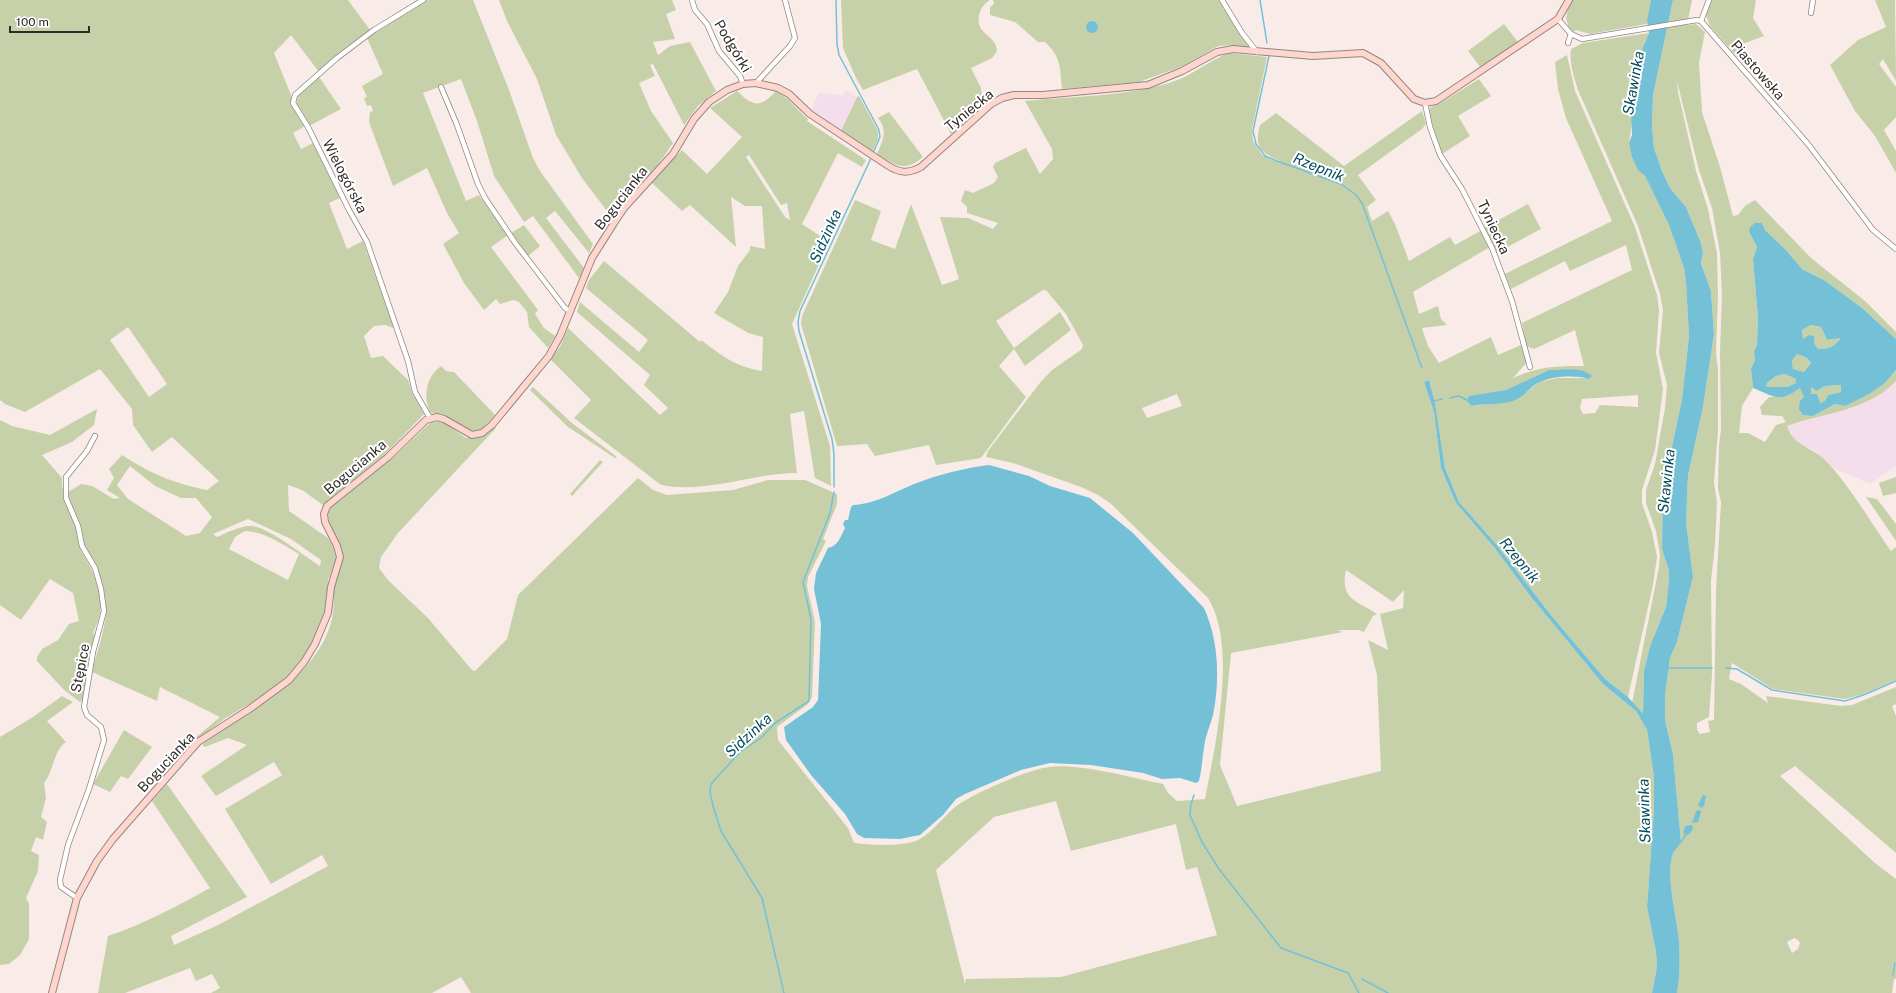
<svg xmlns="http://www.w3.org/2000/svg" width="1896" height="993" font-family="'Public Sans',sans-serif">
<rect width="100%" height="100%" fill="#f9ece8"/>
<g fill="#f5deeb">
<polygon points="847,90 857,97 841,131 811,110 819,93 842,95"/>
<polygon points="1896,381 1896,466 1870,484 1833,468 1814,450 1800,443 1789,434 1787,426 1854,407 1874,398"/>
</g>
<g fill="#c6d1a9" fill-rule="evenodd">
<path d="M0,0h348l22,30 -32,23 -19,19 -28,-37 -17,18 17,42v7l14,24 -12,7 8,16 12,-6 27,55 -11,5 18,46 16,-8 31,87 -9,-3 -11,1 -10,10 7,22 12,-2 25,24 4,13 12,21 -39,40 -62,51 -21,-15 -14,-5 1,26 39,27 6,11 2,10 -8,21 -2,37 -22,42 -16,17 -18,16 -46,27 -29,22 -1,-2 26,-22 -60,-30 -3,14 -65,-29c4,-17 14,-45 14,-61 0,-26 -9,-45 -23,-66l-2,6c10,16 23,41 19,61 -1,7 -4,14 -7,21l3,4 -8,32 -5,30 -3,3 -16,-12 -27,-29v-4l5,-8 16,-9 11,-16 10,-3 -6,-28 -23,-14 -29,41 -21,-15v-185l12,6 38,9 47,-26 -3,16 -22,17 -30,13 20,23v9l8,4 11,-7 11,2 22,13 6,-1 -13,-8 7,-12 -5,-9 13,-14c30,19 50,28 85,35l12,-9 -47,-44 -20,15 -19,-27 -1,-16 -32,-40 -75,43 -20,-8 -5,-4zM128,327l39,57 -18,13 -39,-57zM130,466l25,20 26,12h15l16,19 -12,16 -14,3 -58,-37 -11,-14zM248,519l43,20 30,21 -1,6c-15,-9 -54,-41 -70,-40 -11,0 -23,7 -33,11l-4,-3zM245,531c19,0 38,14 54,23l-11,26 -59,-31 6,-12z"/>
<polygon points="427,0 473,0 509,90 533,158 540,171 593,244 589,253 555,211 546,218 584,268 579,278 533,216 524,222 494,176 477,121 461,79 423,93 466,201 479,195 507,236 491,247 538,310 535,314 544,328 555,336 548,348 529,327 527,312 519,302 513,300 500,304 496,299 484,310 464,283 443,244 459,233 447,213 427,168 393,186 369,122 370,112 373,111 371,105 367,106 364,98 367,97 362,86 383,74 367,38"/>
<path d="M499,0h173l4,10 -10,4 9,25 -22,3 5,13 12,-9 20,-4 26,49 -18,15 -14,19 -31,-61 -3,1 5,11 -16,7 12,28 22,32c-17,28 -42,49 -60,76l-31,-41 -26,-43 -19,-56 -30,-58z"/>
<path d="M841,0h149c-10,5 -16,22 -7,31 6,7 13,9 14,20l-5,7 -21,10 10,20 2,18 -32,28 -34,-65 -54,21 -7,-12 -13,-30z"/>
<path d="M993,0h228l33,50 -21,-5 -15,1 -35,20 -44,16 -77,7c-2,-22 -1,-32 -17,-47h-7l-23,-20 -25,-7v-8l4,-3z"/>
<polygon points="1570,0 1651,0 1647,24 1590,34 1576,30 1574,32 1569,28 1566,18"/>
<path d="M1673,0h19l-5,25 9,-1 9,8 -6,31 3,49 18,55 13,49 5,-1 7,-9 10,-6 56,58 54,43 31,31v7l-34,-31 -38,-28 -22,-11 -16,-19 -21,-20 -3,-7 -13,9 8,15 -4,12 5,59 -1,27 -3,6 1,9 -4,9 2,19 -11,18 -3,27h9l17,9 11,-17 10,-3 -4,-6 -20,-1 -2,-8 9,-10h9l22,-10 13,29 22,-12 10,2 40,-23 11,-13v11c-28,30 -73,32 -109,45 4,17 25,22 37,33 26,26 46,63 67,92l5,-4v133l-30,13 -21,6 -72,-10 -41,-26 -3,16 12,5 27,19 -2,-7 75,10 11,-1 44,-18v17l-4,2 4,10v137l-101,-87 -15,10 95,87 21,16v100h-2l-2,14h-215c3,-17 3,-35 2,-52 -2,-25 -14,-64 -6,-89 2,-3 6,-6 8,-9l-8,-89 -8,-34v-25l5,-37 7,-16 16,-65 -7,-55 2,-46 15,-69 11,-73 -3,-43 -10,-29 2,-9 -2,-10 -15,-36 -16,-19 -8,-17 -8,-23 -2,-22 1,-31zM1677,81l22,89 13,38 8,45 2,43 -2,55 1,78 -2,17 -1,42 3,14 -5,89 -2,129 -6,1 2,11 -10,2 -3,-4v-7l12,-6 3,-42 -1,-94 4,-37 2,-41 -3,-21 4,-51v-61l-2,-17 2,-57 -1,-43 -9,-44 -12,-38 -18,-79zM1794,938l4,2 2,3 -2,6 -6,4 -5,-11z"/>
<polygon points="1710,0 1756,0 1753,18 1764,36 1737,46 1738,58 1710,26 1706,15"/>
<polygon points="1875,0 1895,0 1896,81 1883,59 1879,64 1896,87 1896,117 1884,130 1896,151 1896,173 1875,136 1855,111 1830,65 1858,40 1886,27"/>
<polygon points="1504,24 1518,42 1481,68 1468,51"/>
<path d="M1649,33l-6,14 -14,96c3,13 6,24 16,33l24,49 15,43 2,14 3,54 -7,63 -19,91 -1,59 7,22v9l-3,27 -16,39 -6,25 -1,44 -11,-12 27,-136 1,-12 -4,-24 -10,-28v-13l9,-26 10,-56 2,-23 -8,-32 4,-43 -3,-16 -22,-68 -60,-136c-4,-13 -9,-27 -7,-41l12,-6z"/>
<path d="M1229,53l38,4 -15,72 1,12 9,14 12,6h6c-20,-9 -26,-13 -20,-36l16,-12 68,53 78,-55 4,13 -4,5 -64,46 18,25 -9,7 5,14 16,-10 7,13 14,37 41,-24 5,8 27,-15 8,17 -77,45 6,22 19,-8 3,13 6,6 -25,3 6,18 11,17 52,-26 7,18 23,-10 6,17 -14,16c26,-12 44,-12 71,-12l-9,-36 -41,19 -8,-3 -4,-23 110,-53 -6,-25 -56,26 -5,-10 -54,28 -6,-15 107,-53 -46,-103 -8,-29 -3,-27 12,-7 8,36 60,136 22,68 2,15 -3,43 7,36 -8,61 -13,40v13l10,29 5,25 -4,28 -25,112 -23,-18 -55,-65 -54,-70 -37,-42 -14,-34 -10,-64 -6,-24 -5,2 10,30 7,56 15,35 38,44 37,50 72,87 33,27 11,19 7,47v32l-7,98 9,45 1,15 -5,26h-1181l-10,-16 -29,16h-221l9,-5 -8,-14 -16,7 -6,-13 -65,25h-27l10,-57c36,-12 69,-30 102,-48l-58,-87 15,-17 80,113 -76,39 3,9 44,-20 110,-59 -6,-11 -51,29 -46,-75 57,-34 -8,-13 -58,34 -15,-20 46,-31 -19,-7 -23,9 -3,-2c44,-35 116,-66 130,-126 3,-13 1,-26 3,-39 1,-7 5,-13 6,-20 3,-21 -20,-34 -10,-54l64,-50 36,-34 11,-1 24,17 16,-2 11,-8h3l-98,105 -17,24 -2,11 9,12 40,38 44,52 3,1 32,-32 11,-44 120,-117 15,12 14,5 66,-5 35,-10h37l32,14v10l-14,35 3,2 -18,36 -1,9 8,36 -3,75 -4,7 -31,23 1,13 70,88 6,15c17,2 48,4 64,-3 14,-7 24,-22 36,-32 15,-13 75,-39 95,-41 30,-4 83,11 114,17l5,9 9,8 28,-2c10,-53 33,-153 3,-201l-98,-95 -12,-8 -17,-8 -68,-24 -27,-6 2,-6 51,-67 13,-14 30,-21 1,-4 -17,-31 -20,-24h-3l-47,31 18,27 46,-36 11,18 -46,36 -11,-17 -15,17 27,31 -45,61 -45,7 -7,-20 -54,11 -8,-12 -30,2 -36,-122 1,-8 53,-116 26,11 -10,29 24,9 16,-45 31,81 17,-6 -19,-62 28,1 25,11 5,-6 -31,-10v-6l-6,-6 4,-11 8,3 21,-10 4,-6 -5,-10 2,-4 31,-15 14,26 13,-15 -1,-10 -27,-48c49,-5 100,-4 147,-19 20,-6 37,-22 57,-29zM1549,370l42,8h-34l-18,4 -18,15 -20,6 -29,3 6,-11 29,-5zM1177,394l5,12 -35,12 -5,-10zM1638,395v12l-38,-2 -5,8 -12,1 -3,-6 2,-9zM1346,570l47,32 11,-12 -1,18 -23,6 8,36 -20,-10 9,35 4,96 -144,35 -17,-41 11,-112 112,-21 -6,-2h21l6,2 9,-16 4,-2c-22,-14 -37,-15 -31,-44zM1056,801l15,50 105,-27 10,46 11,-3 20,68 -156,42 -95,2 -1,5 -29,-114 58,-53z"/>
<polygon points="319,77 341,109 309,126 296,105 298,96"/>
<polygon points="1479,79 1491,96 1458,116 1470,136 1442,154 1428,111 1431,107 1439,104"/>
<path d="M737,91c16,16 24,17 39,0 12,6 21,19 32,28l-1,2 59,39 -4,7 -24,-14 -36,71 27,18 -37,82 38,122 1,40 -16,-8 -11,-67 -14,3 7,59c-45,0 -90,21 -136,12l-87,-67 17,-18 -41,-41 10,-12 8,-19 92,87 8,-7 -24,-23 6,-10 -73,-63 3,-10 59,50 9,-12 -62,-52 3,-8 15,-19 96,81 1,-2c23,17 33,26 61,31l1,-34 -15,-4 -34,-20 14,-21 10,-26 12,-16v-4l15,3 -3,-43h-17l-14,-9 5,50 -46,-42 -8,6 -31,-29 31,-32 25,24 35,-37 -32,-29zM749,155l32,50 6,-2 3,17 -5,-3 -39,-60z"/>
<polygon points="859,96 878,131 878,139 872,152 841,131 857,97"/>
<path d="M889,112l34,45c-19,16 -27,8 -46,-3 6,-13 11,-24 1,-36z"/>
<polygon points="1528,204 1541,229 1496,253 1484,228"/>
<polygon points="524,225 540,246 528,256 511,233"/>
<path d="M1809,325l12,2 6,13 14,-2c-7,9 -12,11 -23,11l-4,-6 -11,-3 -1,-10z"/>
<polygon points="1797,354 1807,358 1811,363 1804,372 1793,369 1792,361"/>
<path d="M441,366l5,5 8,1 41,43c-20,24 -21,18 -44,4 -7,-4 -15,-3 -21,-7 -7,-16 -4,-35 11,-46z"/>
<polygon points="1785,374 1796,379 1796,383 1787,387 1766,387 1767,383 1776,376"/>
<polygon points="1841,385 1841,392 1828,395 1825,401 1820,403 1811,394 1811,387 1817,391 1825,386"/>
<polygon points="533,387 572,423 617,457 615,458 568,427 530,390"/>
<polygon points="600,460 603,462 572,496 570,494"/>
<polygon points="1896,477 1896,493 1883,496 1879,483"/>
<polygon points="1866,497 1877,499 1896,524 1896,541"/>
<path d="M62,696l11,6 -26,19 19,21c-13,9 -12,29 -22,41l2,15 -5,19 6,5 -4,18 -7,-3 -5,14 8,4 -1,16 -12,27 3,6v35l-9,16 -11,9 -9,1v-228l33,-20z"/>
<polygon points="124,730 152,747 128,779 121,776 110,792 93,784"/>
</g>
<g fill="#74c1d7" fill-rule="evenodd">
<path d="M1651,0h22l-20,95 -1,31 2,22 8,23 8,17 16,19 15,36 2,10 -2,10 10,28 3,43 -11,73 -15,69 -2,46 7,55 -16,65 -7,16 -5,37v25l8,34 8,89c-2,3 -6,6 -8,10 -8,24 4,63 6,88 1,17 1,35 -2,52h-25l5,-26 -1,-15 -9,-45 7,-98v-32l-7,-47 -11,-19 -33,-27 -72,-87 -37,-50 -38,-44 -15,-35 -7,-56 -10,-30 5,-2 6,23 10,65 14,34 37,42 54,70 55,65 23,18 15,17 1,-43 6,-25 16,-39 3,-27v-9l-7,-22 1,-59 19,-91 7,-63 -3,-54 -2,-14 -15,-43 -24,-49 -7,-6 -6,-13 -3,-14 3,-8 -1,-24 4,-30 8,-34 6,-14 -2,-12z"/>
<circle cx="1092" cy="27" r="6"/>
<path d="M1755,223h7l3,7 21,20 16,19 22,11 38,28 34,31v31l-11,13 -16,11 -24,12 -10,-2 -22,12 -10,-1 -4,-6 1,-8 4,-4 -4,-9c-21,15 -25,9 -47,0l-2,-19 4,-9 -1,-9 3,-6 1,-27 -5,-59 4,-12 -8,-15 1,-5zM1810,325l11,2 6,13 14,-2c-7,9 -12,11 -23,11l-4,-6v-7l-5,-1 -6,4 -1,-9zM1797,354l10,4 4,5 -7,9 -11,-3 -1,-8zM1785,374l11,5v4l-9,4h-21l1,-4 9,-7zM1841,385v7l-13,3 -3,6 -5,2 -3,-9h-6v-7l6,4 8,-5z"/>
<path d="M1549,370c13,0 33,-4 43,6l-3,3c-14,-4 -35,-3 -49,3 -8,3 -13,11 -19,15 -14,9 -34,6 -49,9l-5,-5 2,-5 37,-6z"/>
<path d="M989,465l40,11 21,10 40,12 43,35 71,75c15,33 16,72 9,107 -3,11 -8,22 -9,33 -2,12 -2,20 -5,33l-3,2 -16,-5 -18,1 -19,-6 -52,-8 -41,-2 -29,7 -56,24 -9,5 -13,16 -23,20 -20,4 -36,-1 -7,-4 -12,-20 -34,-39 -25,-35 -2,-13 29,-20 5,-7 3,-76 -7,-35 2,-16 12,-25c10,-2 13,-12 17,-20l-2,-4 2,-4h3l3,-13 2,-2c24,-1 42,-14 64,-22 23,-9 48,-15 72,-18z"/>
<polygon points="1703,795 1706,796 1704,806 1701,808 1698,805"/>
<polygon points="1700,810 1701,812 1698,822 1692,823 1696,811"/>
<polygon points="1691,825 1693,826 1692,831 1688,835 1683,833 1685,826"/>
</g>
<g fill="none" stroke-linecap="round" stroke-linejoin="round">
<g stroke="#74c1d7" stroke-width="1.5">
<polyline points="836,0 837,44 839,55 879,130 880,137 873,153"/>
<polyline points="1260,0 1267,43"/>
<polyline points="1269,56 1253,131 1256,144 1265,156 1277,161 1341,184 1356,195 1362,203 1422,368"/>
<polyline points="1450,398 1459,396 1467,400"/>
<polyline points="1434,401 1442,399"/>
<polyline points="834,487 834,454 832,439 799,331 798,322 800,311 872,156"/>
<polyline points="1667,668 1712,668"/>
<polyline points="1726,668 1737,669 1772,690 1845,701 1866,694 1896,681"/>
<polyline points="1194,795 1191,804 1190,815 1202,842 1219,869 1281,948 1348,973 1359,993"/>
<polyline points="1681,842 1686,834"/>
<polyline points="1893,976 1895,963"/>
<polyline points="1362,979 1388,993"/>
<polyline points="784,993 762,898 721,831 713,806 710,792 711,784 740,752 762,737 775,723 809,701 811,619 803,582 830,513 834,492"/>
</g>
<defs>
<g id="street">
<polyline points="423,0 374,30 337,58 295,95 293,103 308,127 349,210 367,242 408,361 415,392 430,418"/>
<polyline points="692,0 695,10 707,24 719,51 740,76 743,84"/>
<polyline points="1222,0 1242,33 1257,52"/>
<polyline points="1811,13 1813,0"/>
<polyline points="1558,19 1571,34 1582,39 1697,20 1701,21 1808,144 1873,230 1896,249"/>
<polyline points="1701,21 1709,0"/>
<polyline points="1568,43 1571,34"/>
<polyline points="756,83 790,46 795,38 785,0"/>
<polyline points="441,87 457,125 478,184 485,198 516,244 565,308 570,311"/>
<polyline points="1425,103 1430,127 1440,155 1462,189 1492,248 1512,301 1530,367"/>
<polyline points="77,898 61,887 60,880 68,845 89,789 104,740 101,727 87,715 84,707 93,652 104,611 101,589 95,568 82,546 78,526 66,498 66,477 87,451 95,436"/>
</g>
<path id="secondary" d="M52,993l25,-95 20,-37 16,-22 85,-97 53,-34 38,-28 15,-18 11,-18 13,-31 3,-26 9,-30 -3,-11 -12,-24 -1,-8 3,-8 61,-49 38,-37 11,-3 7,2 28,16 10,-2 10,-8 57,-69 11,-20 32,-78 22,-35 10,-15 49,-54 21,-35 15,-17 18,-12 16,-6 13,-1 22,5 11,6 21,20 77,51c12,8 21,9 34,2l70,-63 11,-6 12,-3h29l105,-10 34,-14 35,-19 16,-3 80,7 50,-3 18,10 33,36 11,4 11,-2 122,-82 11,-19"/>
</defs>
<use href="#street" stroke="#928783" stroke-width="6"/>
<use href="#secondary" stroke="#928783" stroke-width="8"/>
<use href="#street" stroke="#fff" stroke-width="4.5"/>
<use href="#secondary" stroke="#ffd6ce" stroke-width="6"/>
</g>
<g text-anchor="middle" dominant-baseline="central" stroke-width="4" stroke-linejoin="round" paint-order="stroke">
<g font-size="14" fill="#2f2a28" stroke="#fff">
<text transform="translate(733 46) rotate(59)">Podgórki</text>
<text transform="translate(1758 70) rotate(49)">Piastowska</text>
<text transform="translate(969 110) rotate(-39)">Tyniecka</text>
<text transform="translate(345 176) rotate(63)">Wielogórska</text>
<text transform="translate(621 198) rotate(-52)">Bogucianka</text>
<text transform="translate(1494 227) rotate(65)">Tyniecka</text>
<text transform="translate(355 467) rotate(-40)">Bogucianka</text>
<text transform="translate(80 668) rotate(-79)">Stępice</text>
<text transform="translate(166 762) rotate(-47)">Bogucianka</text>
</g>
<g font-size="15" font-style="italic" fill="#074d5d" stroke="#fff">
<text transform="translate(1633 83) rotate(-80)">Skawinka</text>
<text transform="translate(1319 167) rotate(22)">Rzepnik</text>
<text transform="translate(825 236) rotate(-66)">Sidzinka</text>
<text transform="translate(1666 481) rotate(-84)">Skawinka</text>
<text transform="translate(1520 560) rotate(51)">Rzepnik</text>
<text transform="translate(748 735) rotate(-42)">Sidzinka</text>
<text transform="translate(1644 811) rotate(-92)">Skawinka</text>
</g>
</g>
<path d="M10 26v6h79v-6" fill="none" stroke="#2f2a28" stroke-width="2"/>
<text x="16" y="26" font-size="12" fill="#2f2a28" stroke="#ffffff" stroke-width="3" paint-order="stroke">100 m</text>
</svg>
